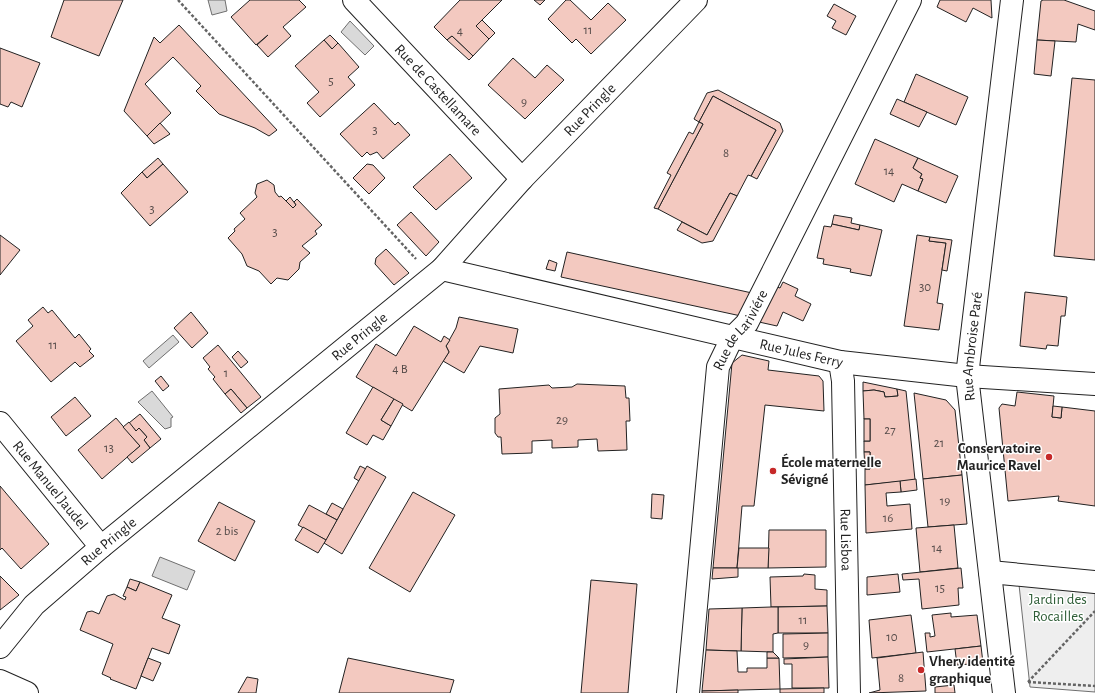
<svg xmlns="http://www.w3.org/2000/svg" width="1095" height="693" font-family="'Alegreya Sans',sans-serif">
<rect width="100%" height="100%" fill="#fff"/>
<polygon fill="#eee" stroke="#6f6f6f" points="1017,566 1095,573 1095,692 1030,687"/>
<g fill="#d9d9d9" stroke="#6f6f6f">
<polygon points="208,0 225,0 227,11 212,15"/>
<polygon points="350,21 374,46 365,55 341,32"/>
<polygon points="173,335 179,342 149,368 143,361"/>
<polygon points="152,391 173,417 171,418 171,427 165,429 138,402"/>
<polygon points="160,557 195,571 187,590 152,576"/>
</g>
<g fill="#f3c9c0" stroke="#222">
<polygon points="64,0 123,0 99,56 51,37"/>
<polygon points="250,0 299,0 306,7 283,27 291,36 268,57 257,45 268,35 256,45 231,17"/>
<polygon points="460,0 502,0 476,26 489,39 473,56 452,36 447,40 434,27"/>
<polygon points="534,0 545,0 540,5"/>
<polygon points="566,0 570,0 591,20 608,3 626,20 591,54 576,39 572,43 548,19"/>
<polygon points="940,0 991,0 992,18 973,8 966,22 937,7"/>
<polygon points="1043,0 1064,0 1095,11 1095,30 1078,24 1076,42 1037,40 1041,1"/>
<polygon points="834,4 856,16 846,35 832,28 836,21 827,16"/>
<polygon points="482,20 495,33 489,39 476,26"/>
<polygon points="179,25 277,130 269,136 255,128 219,114 196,91 201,86 173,57 145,84 171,113 147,136 124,111 154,37 160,43"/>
<polygon points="330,35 338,43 332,49 324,40"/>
<polygon points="452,36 473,56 469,60 447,40"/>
<polygon points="324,40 332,49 338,43 359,67 348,77 355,85 320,117 307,103 319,92 295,66"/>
<polygon points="1037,40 1055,41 1051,76 1034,74"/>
<polygon points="0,48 40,63 22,107 11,102 8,107 0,104"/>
<polygon points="513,58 535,78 547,65 564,80 525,119 488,85"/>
<polygon points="916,74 968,97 956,125 904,102"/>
<polygon points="1072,78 1095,80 1095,260 1054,256"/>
<polygon points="718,90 780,123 783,131 757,179 751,176 776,130 713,96 699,122 694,119 707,93"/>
<polygon points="713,96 776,130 751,176 748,175 737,196 730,193 707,235 658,209 703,124 699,122"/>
<polygon points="897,99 927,112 919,127 890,114"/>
<polygon points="374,103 395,125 398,122 410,135 383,159 377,152 370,155 367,152 362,157 340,134"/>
<polygon points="699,122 703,124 658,209 654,208 671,175 667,173 689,132 693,134"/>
<polygon points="160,123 170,134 154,144 147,136"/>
<polygon points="875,139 918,158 913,168 922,174 920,178 923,179 918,191 902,184 894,202 855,184"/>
<polygon points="450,154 472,178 436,210 413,187"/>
<polygon points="158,158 163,164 147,178 142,172"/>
<polygon points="918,158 958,176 946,203 918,191 923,179 920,178 922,174 913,168"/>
<polygon points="163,164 188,192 150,226 121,193 142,172 147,178"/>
<polygon points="367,164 373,165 385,178 369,194 353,178"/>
<polygon points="267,180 274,185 275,192 279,197 281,196 293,208 296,205 294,202 297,199 322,225 315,231 317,234 302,246 310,253 300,262 299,269 288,280 277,278 271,284 259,271 247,266 242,254 228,238 235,231 234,229 245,219 240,213 257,197 255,193 257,184"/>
<polygon points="730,193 737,196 713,241 702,243 677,230 682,222 707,235"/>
<polygon points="290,197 296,205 293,208 286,201"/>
<polygon points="411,212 439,242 426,256 397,225"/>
<polygon points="834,215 852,218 851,223 860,225 859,230 832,224"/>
<polygon points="832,224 859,230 860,225 882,230 871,276 850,272 851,269 823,264 824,259 817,258 824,226 831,227"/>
<polygon points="0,235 20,250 0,275"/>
<polygon points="917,235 930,237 929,241 946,243 937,303 943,304 939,330 904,326"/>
<polygon points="930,237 952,240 947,271 942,270 946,243 929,241"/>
<polygon points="386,249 409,273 394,285 375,264 376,258"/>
<polygon points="567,252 752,293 741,316 561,277"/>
<polygon points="549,260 557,263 555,271 546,269"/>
<polygon points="783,282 798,289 795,296 811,304 803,321 783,312 777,326 759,322 777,287 780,288"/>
<polygon points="1025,292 1067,297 1065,316 1061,316 1058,346 1047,345 1046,349 1020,346"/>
<polygon points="43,307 48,313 52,310 75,338 79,334 91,349 89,351 94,356 80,367 75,362 51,382 16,341 33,326 28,320"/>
<polygon points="191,312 208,333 192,348 174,328"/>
<polygon points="459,317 518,329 513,353 480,346 464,373 443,361 449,352 446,346 456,328"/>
<polygon points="414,326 441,342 444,336 450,340 446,346 449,352 412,411 356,377 376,344 396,356"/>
<polygon points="218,345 261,397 247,408 231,389 225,394 213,379 215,377 208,369 210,367 203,358"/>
<polygon points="238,351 248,362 241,368 232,357"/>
<polygon points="742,355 769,361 768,370 819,376 823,381 824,411 765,405 754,506 742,506 737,568 713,568 732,363"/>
<polygon points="161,376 169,386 163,391 155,381"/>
<polygon points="863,382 897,389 898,396 885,397 884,392 874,390 863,391"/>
<polygon points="577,384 625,386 626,398 629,398 630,421 626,421 627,450 598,451 597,439 578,440 578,447 552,448 552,440 532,441 532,453 502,454 501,437 498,437 495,433 495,418 500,414 499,389 549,385 552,388 572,387"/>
<polygon points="373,387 394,399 381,420 391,426 383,440 373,435 367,445 346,433"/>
<polygon points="231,389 247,408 241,413 225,394"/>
<polygon points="897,389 906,391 915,480 865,485 865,469 870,469 870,452 864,452 864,441 870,441 870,419 864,419 863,391 874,390 884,392 885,397 898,396"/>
<polygon points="1017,392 1054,396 1052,417 1061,418 1062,407 1095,411 1095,506 1058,501 1059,496 1008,501 999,408 1002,404 1015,406"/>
<polygon points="914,393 946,400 955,410 962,475 923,479"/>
<polygon points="75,397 91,416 66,436 51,417"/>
<polygon points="394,399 403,404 391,426 381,420"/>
<polygon points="1053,406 1062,407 1061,418 1052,417"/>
<polygon points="140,414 161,439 150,448 144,440 147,437 139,428 136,431 129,423"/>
<polygon points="116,418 140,446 102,479 78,450"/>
<rect x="864" y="419" width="6" height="22"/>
<polygon points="129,422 136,431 139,428 147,437 144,440 150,448 132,463 127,457 140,446 123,427"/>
<polygon points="864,452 870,452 870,469 865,469"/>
<polygon points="360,466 366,469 359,481 354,478"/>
<polygon points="367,466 386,477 342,554 324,543"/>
<polygon points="962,475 967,524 928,527 923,479"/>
<polygon points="916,479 917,490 901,492 900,481"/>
<polygon points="900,481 901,492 886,493 887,506 910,504 912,529 866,533 865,485"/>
<polygon points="0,486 49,544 21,569 2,548 0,550"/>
<polygon points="413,492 455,515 410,592 369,568"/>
<polygon points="652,494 664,495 662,519 651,518"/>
<polygon points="219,502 255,521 235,561 198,541"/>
<polygon points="332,503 343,509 337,520 326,514"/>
<polygon points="309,505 337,520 326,540 298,525"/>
<polygon points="954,525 958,568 920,572 916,528"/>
<polygon points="303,527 326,540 318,553 295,540"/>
<polygon points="769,530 826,530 826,567 768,568"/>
<polygon points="739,548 769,548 768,568 737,568"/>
<polygon points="713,568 738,568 738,577 712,579"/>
<polygon points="961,568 963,588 958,588 959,605 922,609 919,579 903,580 902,574"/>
<polygon points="804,574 815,575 815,589 827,590 827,606 771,607 770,577 803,576"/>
<polygon points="898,574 900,592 867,595 867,577"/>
<polygon points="0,576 19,595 0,610"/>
<polygon points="130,579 140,582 136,591 127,587"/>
<polygon points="591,580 637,584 628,693 581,693"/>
<polygon points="140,582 172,595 162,618 180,625 169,654 152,648 136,689 110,679 111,678 102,674 113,644 80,630 87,612 92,611 99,614 107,596 114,594 125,600 126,597 123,596 127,587 136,591"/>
<polygon points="827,606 828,633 778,633 778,607"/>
<polygon points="771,607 778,607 778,633 773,634 773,652 741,651 742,608"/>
<polygon points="742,608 741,651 706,650 709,609"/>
<polygon points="951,613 951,617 977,615 981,646 927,652 925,633 930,633 930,637 935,636 932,615"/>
<polygon points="911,615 916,653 872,658 869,620"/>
<polygon points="828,633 828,657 783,658 783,634"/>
<polygon points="981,646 983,663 957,665 955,649"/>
<polygon points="706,650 737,651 738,672 747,672 747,668 767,668 767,658 779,658 780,689 702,691"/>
<polygon points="767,652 773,652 779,658 767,658"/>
<polygon points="923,652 926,691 869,693 880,690 877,658"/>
<polygon points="828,657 829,688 792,688 792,664 784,664 784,659"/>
<polygon points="148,658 161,663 153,681 141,676"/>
<polygon points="348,658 454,680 450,693 339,693"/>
<polygon points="247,677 258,679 256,693 238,693"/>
<polygon points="954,685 955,693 935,693 935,687"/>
<polygon points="824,688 824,693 780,693 780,689"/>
<polygon points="738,690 738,693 702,693 702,691"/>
</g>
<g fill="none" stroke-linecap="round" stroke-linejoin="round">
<defs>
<g id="street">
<path id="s1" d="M354,0l168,179"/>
<path id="s2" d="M442,269l398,93 127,14 128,8"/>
<path id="s3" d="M840,362l3,19 6,312"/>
<path id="s4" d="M0,423l101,124"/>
<polyline points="990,572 1095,582"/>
<path id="s5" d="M0,647l34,-42 67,-58 341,-278 80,-90 174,-179"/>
<path id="s6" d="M688,693l30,-326 14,-29 15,-15 163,-323"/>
<path id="s7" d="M1004,693l-37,-317 45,-376"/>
</g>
<polyline id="secondary" points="0,681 27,693"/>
</defs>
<use href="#street" stroke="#222" stroke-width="24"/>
<use href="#secondary" stroke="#222" stroke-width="24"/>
<g stroke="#646464" stroke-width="2.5" stroke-dasharray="3 2" stroke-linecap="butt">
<polyline points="178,0 416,259"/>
<polyline points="1028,682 1095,611"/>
<polyline points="1028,682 1095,686"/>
</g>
<use href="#street" stroke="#fff" stroke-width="22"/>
<use href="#secondary" stroke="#fff" stroke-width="22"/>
</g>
<g fill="#c62828" stroke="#fff" stroke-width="1.5">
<circle cx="1049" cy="457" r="4"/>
<circle cx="773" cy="471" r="4"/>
<circle cx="921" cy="670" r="4"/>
</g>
<g text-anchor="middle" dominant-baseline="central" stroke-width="3" stroke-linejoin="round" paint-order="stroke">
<g font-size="13" fill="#564c4a">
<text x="588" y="30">11</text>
<text x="460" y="31">4</text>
<text x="331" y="81">5</text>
<text x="524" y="102">9</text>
<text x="375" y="130">3</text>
<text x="726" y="153">8</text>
<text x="889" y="171">14</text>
<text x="152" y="209">3</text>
<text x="275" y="232">3</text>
<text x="925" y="287">30</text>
<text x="53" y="345">11</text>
<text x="400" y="369">4 B</text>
<text x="226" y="373">1</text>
<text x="562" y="420">29</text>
<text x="890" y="430">27</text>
<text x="939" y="443">21</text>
<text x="109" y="448">13</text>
<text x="945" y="501">19</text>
<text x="888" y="518">16</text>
<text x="227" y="531">2 bis</text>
<text x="937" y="548">14</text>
<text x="940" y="588">15</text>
<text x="803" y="620">11</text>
<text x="892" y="637">10</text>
<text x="806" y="645">9</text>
<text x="901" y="678">8</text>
</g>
<g font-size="15" fill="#222" stroke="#fff">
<text stroke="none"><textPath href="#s1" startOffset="123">Rue de Castellamare</textPath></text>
<text stroke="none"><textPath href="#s5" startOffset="800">Rue Pringle</textPath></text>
<text stroke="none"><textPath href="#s6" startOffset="371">Rue de Lariviére</textPath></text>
<text stroke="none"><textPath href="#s5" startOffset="476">Rue Pringle</textPath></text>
<text stroke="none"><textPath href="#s7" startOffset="349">Rue Ambroise Paré</textPath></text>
<text stroke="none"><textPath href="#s2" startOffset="369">Rue Jules Ferry</textPath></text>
<text stroke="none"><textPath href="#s4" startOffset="80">Rue Manuel Jaudel</textPath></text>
<text stroke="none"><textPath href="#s3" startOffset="178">Rue Lisboa</textPath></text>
<text stroke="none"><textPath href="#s5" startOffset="152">Rue Pringle</textPath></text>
</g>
<g font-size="15" font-weight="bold" fill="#222" stroke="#fff" text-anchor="start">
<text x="1041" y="448" text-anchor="end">Conservatoire<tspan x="1041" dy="17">Maurice Ravel</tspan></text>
<text x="781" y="462">École maternelle<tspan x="781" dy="17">Sévigné</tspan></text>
<text x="929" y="661">Vhery identité<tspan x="929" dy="17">graphique</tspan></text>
</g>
<g font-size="15" fill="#2f5e38" stroke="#fff">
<text x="1058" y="599">Jardin des<tspan x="1058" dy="17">Rocailles</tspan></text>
</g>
</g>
</svg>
